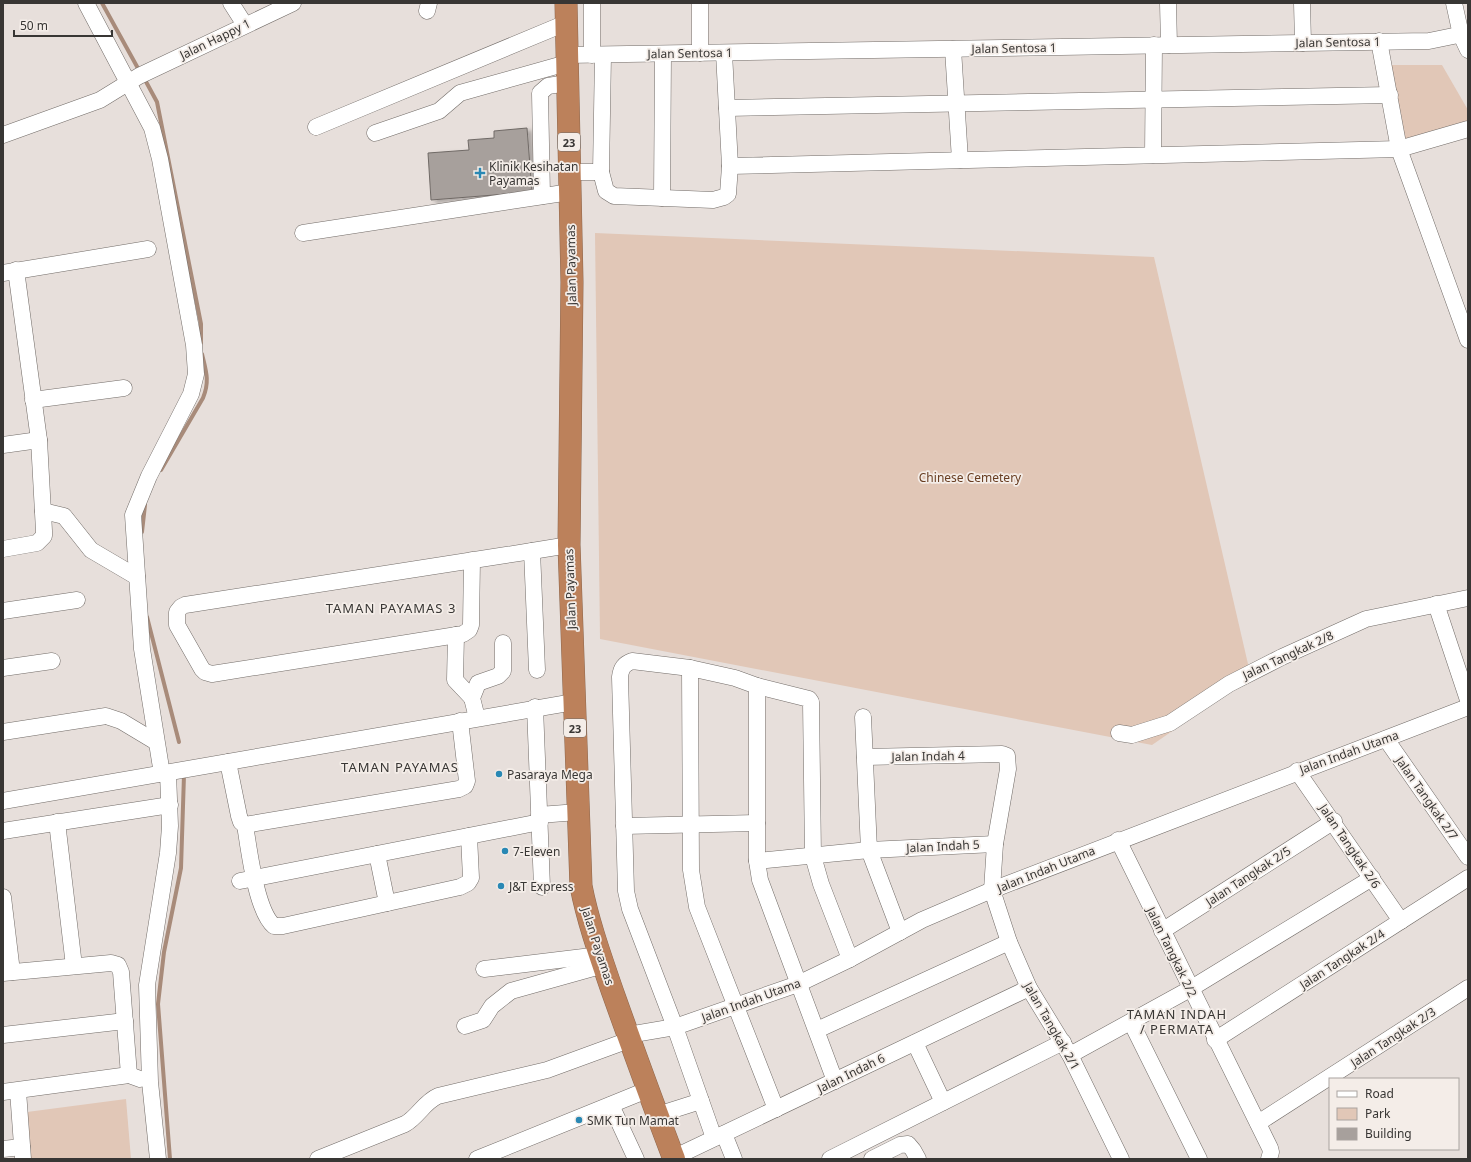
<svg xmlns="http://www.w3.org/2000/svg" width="1471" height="1162" font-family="'Noto Sans',sans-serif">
<defs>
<filter id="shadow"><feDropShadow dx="4.5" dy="2.5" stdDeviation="2" flood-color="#0004"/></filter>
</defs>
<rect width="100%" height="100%" fill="#e7dfdb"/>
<g fill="#e1c7b7">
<polygon points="1384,65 1442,65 1468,110 1468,124 1399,149"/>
<polygon points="595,233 1154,257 1251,677 1152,745 600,639"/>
<polygon points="126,1099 131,1159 28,1159 27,1112"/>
</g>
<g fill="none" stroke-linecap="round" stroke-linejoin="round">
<g stroke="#a88b7a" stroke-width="4">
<polyline points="102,3 140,72"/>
<polyline points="144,78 157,102 201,324 201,343"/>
<path d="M161,470l42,-72c7,-17 3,-27 -1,-44"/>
<polyline points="142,532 145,505"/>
<polyline points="147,617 179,742"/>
<polyline points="170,1159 158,1004 164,952 181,868 184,775"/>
</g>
</g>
<polygon fill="#a7a09c" stroke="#706a66" filter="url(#shadow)" points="527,128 532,192 431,200 428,153 469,150 468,140 494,138 494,131"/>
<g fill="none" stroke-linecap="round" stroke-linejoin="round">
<defs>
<g id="minor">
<polyline points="86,3 152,128 160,159 194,345 196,374 191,394 149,476 133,515 142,649 162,774"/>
<polyline points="231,3 245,25"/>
<polyline points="592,3 592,55"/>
<polyline points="700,3 700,53"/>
<polyline points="1168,3 1169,45"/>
<polyline points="1302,3 1303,43"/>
<polyline points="1454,3 1461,35 1468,50"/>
<polyline points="427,11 429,3"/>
<polyline points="1379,41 1399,149 1468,340"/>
<polyline points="953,49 960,160"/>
<polyline points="567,55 1429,41 1468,33"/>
<polyline points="727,108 1390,95"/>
<polyline points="316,127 566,23"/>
<polyline points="375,133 439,111 460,93 567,63"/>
<polyline points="3,135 100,100 139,76 293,3"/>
<polyline points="1153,155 1154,45"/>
<polyline points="730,166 1399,149 1468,129"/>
<polyline points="569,172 601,172 603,55"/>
<polyline points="601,172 606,191 614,196 713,200 724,197 728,194 730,166 724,53"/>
<polyline points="542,196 540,93 548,86 567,83"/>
<polyline points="662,198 663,54"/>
<polyline points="303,233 570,192"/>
<polyline points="3,273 148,249"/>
<polyline points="33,400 124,388"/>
<polyline points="3,445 39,440"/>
<polyline points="43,511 64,516 91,550 137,577"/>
<polyline points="3,549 37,543 44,536 44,531 39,440 16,270"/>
<polyline points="532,551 537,670"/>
<polyline points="472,560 471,625 469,630 463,634 212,674 205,672 202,669 177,625 177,612 181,607 185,605 532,551 569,545"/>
<polyline points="1436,604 1468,700"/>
<polyline points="3,611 77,600"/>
<polyline points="456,635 455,680 472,698"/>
<polyline points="3,668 52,661"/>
<polyline points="690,668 691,870 697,907 776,1109"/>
<polyline points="757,686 757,861 760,880 835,1081"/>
<polyline points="535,707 542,887"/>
<polyline points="863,717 869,850 900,932"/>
<polyline points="477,718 472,698 478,683 498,676 503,671 503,643"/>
<polyline points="3,732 106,716 121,721 156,742"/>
<polyline points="1119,733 1132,735 1170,723 1229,684 1282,657 1366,619 1468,598"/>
<polyline points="1386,739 1468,857"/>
<polyline points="865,757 1002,754 1007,756 1008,769 995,844 992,890 1009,942 1029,988 1070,1055 1121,1159"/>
<polyline points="228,762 239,816 241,822 245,825 459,789 465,786 467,781 460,721"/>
<polyline points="1297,771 1401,921"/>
<polyline points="3,801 574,702"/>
<polyline points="539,815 578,812"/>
<polyline points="57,822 74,966"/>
<path d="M245,825c4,24 11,86 29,101h9l177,-39 8,-4 3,-5 -2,-42"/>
<polyline points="624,826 757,823"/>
<polyline points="3,831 170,805"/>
<polyline points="1118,840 1270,1148 1271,1152 1269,1159"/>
<polyline points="377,854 387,903"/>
<polyline points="757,861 869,850 995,844"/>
<polyline points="240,881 540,822"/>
<polyline points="3,897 12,972"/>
<polyline points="1162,931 1334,821"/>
<polyline points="484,969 600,955"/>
<polyline points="3,973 111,963 118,965 121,972 129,1075"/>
<polyline points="1131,1022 1199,1159"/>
<polyline points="465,1026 483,1020 492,1006 511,991 604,965"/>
<polyline points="817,1030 1009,942"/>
<polyline points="3,1035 125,1021"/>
<polyline points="628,1035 675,1027 798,984 850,959 922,920 992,890 1468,707"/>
<polyline points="1215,1040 1468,878"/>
<polyline points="915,1043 943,1102"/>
<polyline points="1070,1055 1190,989 1372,878"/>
<polyline points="18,1091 23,1159"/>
<polyline points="3,1092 129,1075 140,1079"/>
<polyline points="611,1105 636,1159"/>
<polyline points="657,1115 701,1101"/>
<polyline points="1258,1123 1468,988"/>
<polyline points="724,1134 734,1159"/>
<path d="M714,1138l-39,-111 -45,-118 -4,-18 -6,-214c1,-9 4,-13 12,-16l58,7 45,10 22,8 52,13 2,3 2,154 8,28 29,75"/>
<polyline points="3,1149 22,1147"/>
<polyline points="673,1158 1029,988"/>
<polyline points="158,1159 150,1082 147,985 168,853 170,826 168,773"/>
<path d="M318,1159l87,-35c13,-7 19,-22 33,-28l109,-26 82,-30"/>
<polyline points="477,1159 647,1090"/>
<polyline points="830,1159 1063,1042"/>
<polyline points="872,1159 900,1145 908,1144 913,1150 918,1159"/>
</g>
<path id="highway" d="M566,3l6,279 -3,263 12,341c7,36 20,72 32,107 20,56 40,111 61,166"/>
</defs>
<use href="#minor" stroke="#726c68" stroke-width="17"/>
<use href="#highway" stroke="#8e674d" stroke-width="23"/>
<use href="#minor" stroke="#fff" stroke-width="16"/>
<use href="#highway" stroke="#bc815b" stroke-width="22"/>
</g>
<g fill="#2988b4" stroke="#f4ede8" stroke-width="1.5">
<path d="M478 167h4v4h4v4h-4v4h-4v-4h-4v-4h4z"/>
<circle cx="499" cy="774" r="4"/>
<circle cx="505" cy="851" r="4"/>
<circle cx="501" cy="886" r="4"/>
<circle cx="579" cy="1120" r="4"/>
</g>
<g text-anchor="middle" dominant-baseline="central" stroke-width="3.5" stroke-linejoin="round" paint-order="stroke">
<g fill="#f4ede8" stroke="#706d6a" stroke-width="1">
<rect x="558" y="133" width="22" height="18" rx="3"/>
<rect x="564" y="719" width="22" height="18" rx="3"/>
</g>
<g font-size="11" font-weight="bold" fill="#383634">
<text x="569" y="142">23</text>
<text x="575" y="728">23</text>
</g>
<g font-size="12" fill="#383634" stroke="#f4ede8">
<text transform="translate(215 39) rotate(-26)">Jalan Happy 1</text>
<text transform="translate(1338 42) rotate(-1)">Jalan Sentosa 1</text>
<text transform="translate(1014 48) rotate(-1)">Jalan Sentosa 1</text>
<text transform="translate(690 53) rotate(-1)">Jalan Sentosa 1</text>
<text transform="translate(571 265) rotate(-91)">Jalan Payamas</text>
<text transform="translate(570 589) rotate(-92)">Jalan Payamas</text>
<text transform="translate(1288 655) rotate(-25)">Jalan Tangkak 2/8</text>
<text transform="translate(1349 752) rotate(-20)">Jalan Indah Utama</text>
<text transform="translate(928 756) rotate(-1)">Jalan Indah 4</text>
<text transform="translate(1427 798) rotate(55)">Jalan Tangkak 2/7</text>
<text transform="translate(943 846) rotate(-3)">Jalan Indah 5</text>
<text transform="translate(1350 846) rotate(56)">Jalan Tangkak 2/6</text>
<text transform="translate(1046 869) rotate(-22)">Jalan Indah Utama</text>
<text transform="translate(1248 876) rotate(-33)">Jalan Tangkak 2/5</text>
<text transform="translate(598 946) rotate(72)">Jalan Payamas</text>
<text transform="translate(1172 952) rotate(64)">Jalan Tangkak 2/2</text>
<text transform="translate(1342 959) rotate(-33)">Jalan Tangkak 2/4</text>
<text transform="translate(751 1000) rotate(-20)">Jalan Indah Utama</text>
<text transform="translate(1052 1026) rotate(60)">Jalan Tangkak 2/1</text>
<text transform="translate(1393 1037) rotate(-33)">Jalan Tangkak 2/3</text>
<text transform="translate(851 1073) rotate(-26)">Jalan Indah 6</text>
</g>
<g font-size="12" fill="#383634" stroke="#f4ede8" text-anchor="start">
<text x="489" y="166">Klinik Kesihatan<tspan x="489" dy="14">Payamas</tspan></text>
<text x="507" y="774">Pasaraya Mega</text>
<text x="513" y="851">7-Eleven</text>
<text x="509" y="886">J&amp;T Express</text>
<text x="587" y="1120">SMK Tun Mamat</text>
</g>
<g font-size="12" fill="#683d21" stroke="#f4ede8">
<text x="970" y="477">Chinese Cemetery</text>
</g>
<g font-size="13" letter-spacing="1" fill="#383634" stroke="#f4ede8">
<text x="391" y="608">TAMAN PAYAMAS 3</text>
<text x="400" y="767">TAMAN PAYAMAS</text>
<text x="1177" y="1014">TAMAN INDAH<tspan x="1177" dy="15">/ PERMATA</tspan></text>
</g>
</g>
<rect width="1471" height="1162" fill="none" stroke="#383634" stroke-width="8"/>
<rect x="1329" y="1078" width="130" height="72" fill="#f4ede8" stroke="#a9a4a0"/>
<rect x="1337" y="1091" width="20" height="6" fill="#ffffff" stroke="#a9a4a0"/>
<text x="1365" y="1098" font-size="12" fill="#383634">Road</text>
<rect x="1337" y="1108" width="20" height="12" fill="#e1c7b7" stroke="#a9a4a0"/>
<text x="1365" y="1118" font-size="12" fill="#383634">Park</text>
<rect x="1337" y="1128" width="20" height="12" fill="#a7a09c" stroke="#a9a4a0"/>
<text x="1365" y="1138" font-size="12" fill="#383634">Building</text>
<path d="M14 30v6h98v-6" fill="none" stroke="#383634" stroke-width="2"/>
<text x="20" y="30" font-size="12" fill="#383634" stroke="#f4ede8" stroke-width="3" paint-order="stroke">50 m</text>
</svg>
